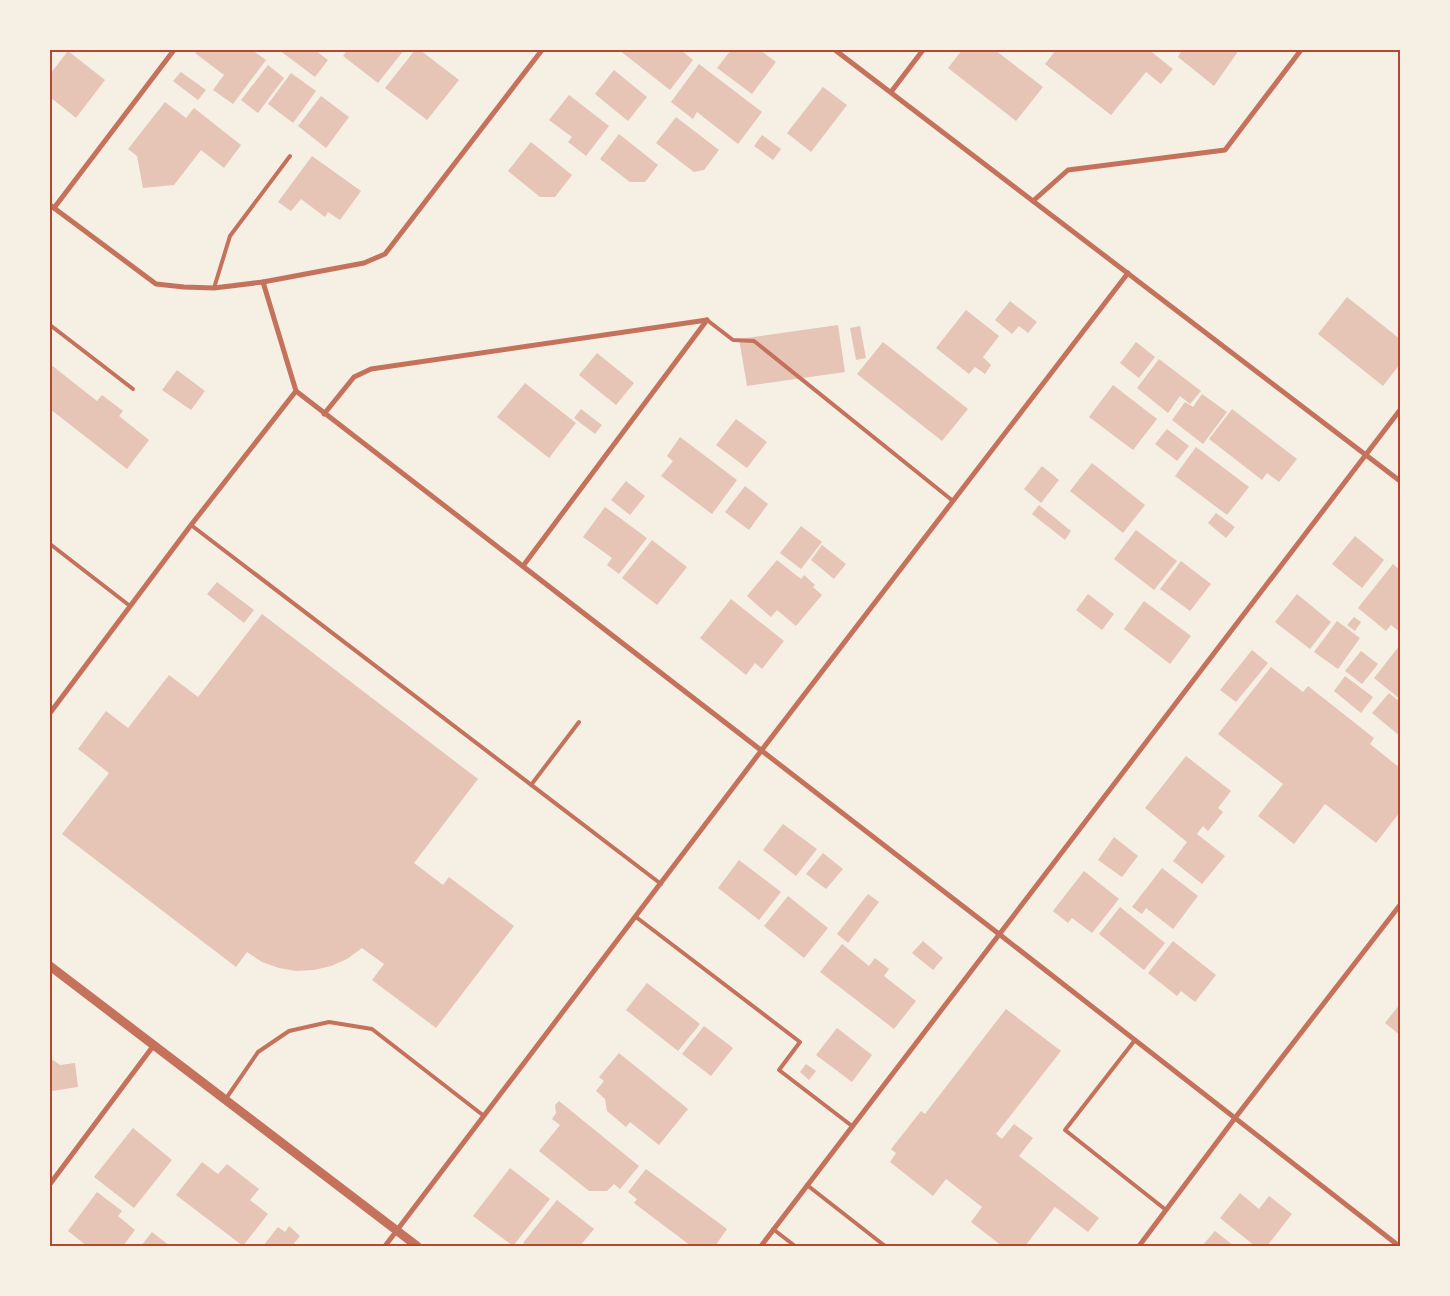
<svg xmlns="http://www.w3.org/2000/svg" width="1450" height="1296" font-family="Poppins,sans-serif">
<rect width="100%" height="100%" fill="#f6efe4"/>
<g fill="#e6c5b7">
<polygon points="198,50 252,50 266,60 233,104 213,90 224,75 195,53"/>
<polygon points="279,50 315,50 328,60 315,77"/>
<polygon points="347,50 404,50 378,83 343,56"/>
<polygon points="415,50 420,50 459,80 427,120 385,88"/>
<polygon points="619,50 681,50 693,60 670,90"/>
<polygon points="731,50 760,50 776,62 752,94 717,68"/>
<polygon points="962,50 995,50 1043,87 1016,121 948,68"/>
<polygon points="1056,50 1149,50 1173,69 1161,84 1146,72 1111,115 1045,64"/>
<polygon points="1182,50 1239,50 1214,86 1178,57"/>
<polygon points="68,51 105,80 76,118 50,97 50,74"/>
<polygon points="699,64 762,112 738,144 697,112 693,119 671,102"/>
<polygon points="268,65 284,78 258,113 241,100"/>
<polygon points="614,70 647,97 628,121 595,94"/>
<polygon points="181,72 206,90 198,100 173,81"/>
<polygon points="291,73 316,91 293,123 268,104"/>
<polygon points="823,87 847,105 811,152 787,133"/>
<polygon points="569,95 609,126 586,156 568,142 572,137 549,120"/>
<polygon points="321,96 349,117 326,148 298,126"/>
<polygon points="165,102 186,118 194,108 241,145 224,168 201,150 174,185 143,188 137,156 128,149"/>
<polygon points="676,117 719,150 704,170 694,172 656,143"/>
<polygon points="619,134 658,165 645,182 630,182 600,159"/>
<polygon points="762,135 781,149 773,160 754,146"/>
<polygon points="531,142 572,175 555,197 540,197 508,171"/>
<polygon points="312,156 361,191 340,220 328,212 325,217 301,199 291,211 278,202"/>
<polygon points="1347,297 1400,339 1400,364 1383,386 1318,334"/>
<polygon points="1010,301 1037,322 1028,333 1019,326 1012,334 995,320"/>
<polygon points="966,310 999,336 983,357 991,365 985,374 975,367 969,374 936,348"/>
<polygon points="838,325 845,372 747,386 739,339"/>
<polygon points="860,326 866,358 856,360 850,328"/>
<polygon points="883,342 968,409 942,441 857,374"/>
<polygon points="1136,342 1155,357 1139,378 1120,363"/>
<polygon points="597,353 634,383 616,405 579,375"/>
<polygon points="1159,359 1201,391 1190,404 1180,396 1168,413 1137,388"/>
<polygon points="50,364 97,401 102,395 123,411 119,416 149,440 127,469 50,409"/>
<polygon points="177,370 205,391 191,410 162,390"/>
<polygon points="525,383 576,423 549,458 497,417"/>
<polygon points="1113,385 1157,419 1133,450 1089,417"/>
<polygon points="1202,394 1227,412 1203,444 1172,420 1185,402 1193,407"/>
<polygon points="581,409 602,425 595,434 574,418"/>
<polygon points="1232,409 1297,459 1279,482 1267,473 1262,480 1209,439"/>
<polygon points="736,419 767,442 747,468 716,445"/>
<polygon points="1167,429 1189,446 1177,461 1155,444"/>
<polygon points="680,437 737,480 712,514 661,476 673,461 667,456"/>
<polygon points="1196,447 1249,487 1227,515 1175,476"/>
<polygon points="1092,463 1145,505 1123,533 1070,491"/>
<polygon points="1042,466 1059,480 1041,503 1024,489"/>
<polygon points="626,481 645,496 630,515 611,500"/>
<polygon points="745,486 768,504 749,530 725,512"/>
<polygon points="1039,505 1071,531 1065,540 1032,514"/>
<polygon points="605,507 647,538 619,574 607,565 612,558 583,537"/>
<polygon points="1216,513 1235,527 1226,538 1208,523"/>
<polygon points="801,526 822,542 801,569 780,553"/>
<polygon points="1136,530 1177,561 1154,590 1114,559"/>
<polygon points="1355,536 1384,560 1362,588 1332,564"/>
<polygon points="652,540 687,567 657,605 622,578"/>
<polygon points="822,545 846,564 834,579 811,560"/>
<polygon points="777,560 801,579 804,575 815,585 813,587 822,595 796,626 777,610 771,617 747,596"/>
<polygon points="1181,561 1211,584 1190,611 1160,589"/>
<polygon points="1393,564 1400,570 1400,632 1391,625 1386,631 1358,608"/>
<polygon points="217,582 254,610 244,623 207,594"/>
<polygon points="1088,594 1114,614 1102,630 1076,610"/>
<polygon points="1297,594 1331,622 1310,649 1275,622"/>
<polygon points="731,599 784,641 762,669 755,663 746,675 700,638"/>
<polygon points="1144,601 1191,636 1170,664 1124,629"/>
<polygon points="262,614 478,779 414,863 443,885 449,877 514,926 436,1028 372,980 384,964 362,948 347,959 331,966 314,970 296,971 279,968 262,962 247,952 236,967 62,834 109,773 78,749 106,711 128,728 169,675 198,697"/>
<polygon points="1354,617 1361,622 1355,631 1347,625"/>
<polygon points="1337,621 1360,638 1338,669 1314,652"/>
<polygon points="1400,645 1400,699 1374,678"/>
<polygon points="1252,650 1268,663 1236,702 1220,690"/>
<polygon points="1361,651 1378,664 1362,684 1345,671"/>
<polygon points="1271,667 1303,692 1308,686 1374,738 1370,744 1400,768 1400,812 1376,843 1325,804 1294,844 1258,816 1283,784 1218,734"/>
<polygon points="1345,676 1373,697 1361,713 1334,691"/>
<polygon points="1389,693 1400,702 1400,736 1372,713"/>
<polygon points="1186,756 1231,791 1218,808 1223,812 1208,831 1203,826 1197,834 1225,856 1202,884 1173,861 1187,842 1145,808"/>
<polygon points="783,824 817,849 796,876 763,850"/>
<polygon points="1114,837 1138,856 1122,877 1098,860"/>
<polygon points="823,853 843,869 826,889 806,874"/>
<polygon points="739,860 781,892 759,920 718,888"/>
<polygon points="1162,868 1198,896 1173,929 1146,908 1142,914 1132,907"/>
<polygon points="1084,871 1119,899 1092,933 1072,918 1068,923 1053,911"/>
<polygon points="868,894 879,902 848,943 837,934"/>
<polygon points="788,896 828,928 804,958 764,926"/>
<polygon points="1120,907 1165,943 1144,970 1099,934"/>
<polygon points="923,941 943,958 933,970 912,953"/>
<polygon points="1173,941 1216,975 1195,1002 1181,991 1177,996 1148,973"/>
<polygon points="842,944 869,966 875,958 889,969 884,976 916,1001 894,1029 820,972"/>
<polygon points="647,983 700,1024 678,1051 626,1010"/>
<polygon points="1400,1004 1400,1035 1385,1023"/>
<polygon points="1006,1009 1061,1051 996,1134 1002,1139 1014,1124 1033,1138 1019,1156 1099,1218 1088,1232 1055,1207 1025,1246 1002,1246 971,1222 982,1207 946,1179 933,1196 890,1162 896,1153 891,1149 921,1111 925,1114"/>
<polygon points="704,1026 733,1048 711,1076 682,1054"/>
<polygon points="837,1028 872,1055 852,1082 816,1055"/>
<polygon points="619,1053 688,1109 659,1145 630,1122 626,1127 607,1111 605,1099 596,1091 604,1081 599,1077"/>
<polygon points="50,1058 60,1065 75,1063 78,1087 52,1091"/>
<polygon points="806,1064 816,1071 809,1080 800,1072"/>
<polygon points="559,1101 639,1166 620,1189 614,1184 607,1191 589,1191 539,1151 560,1125 552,1119 556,1113 555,1105"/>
<polygon points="133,1128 172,1160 134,1208 94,1177"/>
<polygon points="202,1162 218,1174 227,1164 259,1189 250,1200 268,1214 243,1246 176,1195"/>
<polygon points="510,1168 550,1199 513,1246 473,1216"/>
<polygon points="646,1169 727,1229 715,1246 691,1246 634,1203 637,1199 628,1192"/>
<polygon points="97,1192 122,1211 118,1216 135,1230 123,1246 87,1246 68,1231"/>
<polygon points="1240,1193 1259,1209 1269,1196 1292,1214 1267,1246 1255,1246 1220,1218"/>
<polygon points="557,1200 594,1229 580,1246 527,1246 523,1243"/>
<polygon points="289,1226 300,1236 292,1246 263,1246 278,1227 285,1232"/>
<polygon points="1215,1231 1234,1246 1202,1246"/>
<polygon points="152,1232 170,1246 141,1246"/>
</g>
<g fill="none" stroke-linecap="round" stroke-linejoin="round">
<g stroke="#c5725c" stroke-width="4">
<polyline points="214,288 230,236 290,156"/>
<polyline points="707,320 733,340 754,341 953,501"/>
<polyline points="50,325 133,389"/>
<polyline points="191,525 661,884"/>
<polyline points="50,544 130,606"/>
<polyline points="531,785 579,722"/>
<polyline points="636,917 800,1042 779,1070 852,1126"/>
<polyline points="1135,1040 1065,1130 1166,1210"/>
<polyline points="225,1100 258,1052 289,1031 329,1022 372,1029 484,1116"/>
<polyline points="807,1185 885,1246"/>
<polyline points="773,1229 795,1246"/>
</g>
<g stroke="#c5725c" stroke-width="5">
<polyline points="835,50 1400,481"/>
<polyline points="891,92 923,50"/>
<polyline points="1033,201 1068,170 1225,150 1301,50"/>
<polyline points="50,205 156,284 184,287 214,288 263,282 364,263 385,254 542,50"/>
<polyline points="54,208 174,50"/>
<polyline points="263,282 296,391 999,934 1399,1246"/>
<polyline points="324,414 354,377 371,369 707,320"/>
<polyline points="523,566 707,320"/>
<polyline points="50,713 191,525 296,391"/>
<polyline points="50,1184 154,1045"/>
<polyline points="385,1246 761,751 1128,273"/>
<polyline points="761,1246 1400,410"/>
<polyline points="1139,1246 1235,1118 1400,905"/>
</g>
<polyline stroke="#c5725c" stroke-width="9" points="50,966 417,1246"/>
</g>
<rect width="1450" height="1296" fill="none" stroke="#f6efe4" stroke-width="102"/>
<rect x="51" y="51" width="1348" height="1194" fill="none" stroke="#b5482f" stroke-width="2"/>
</svg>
